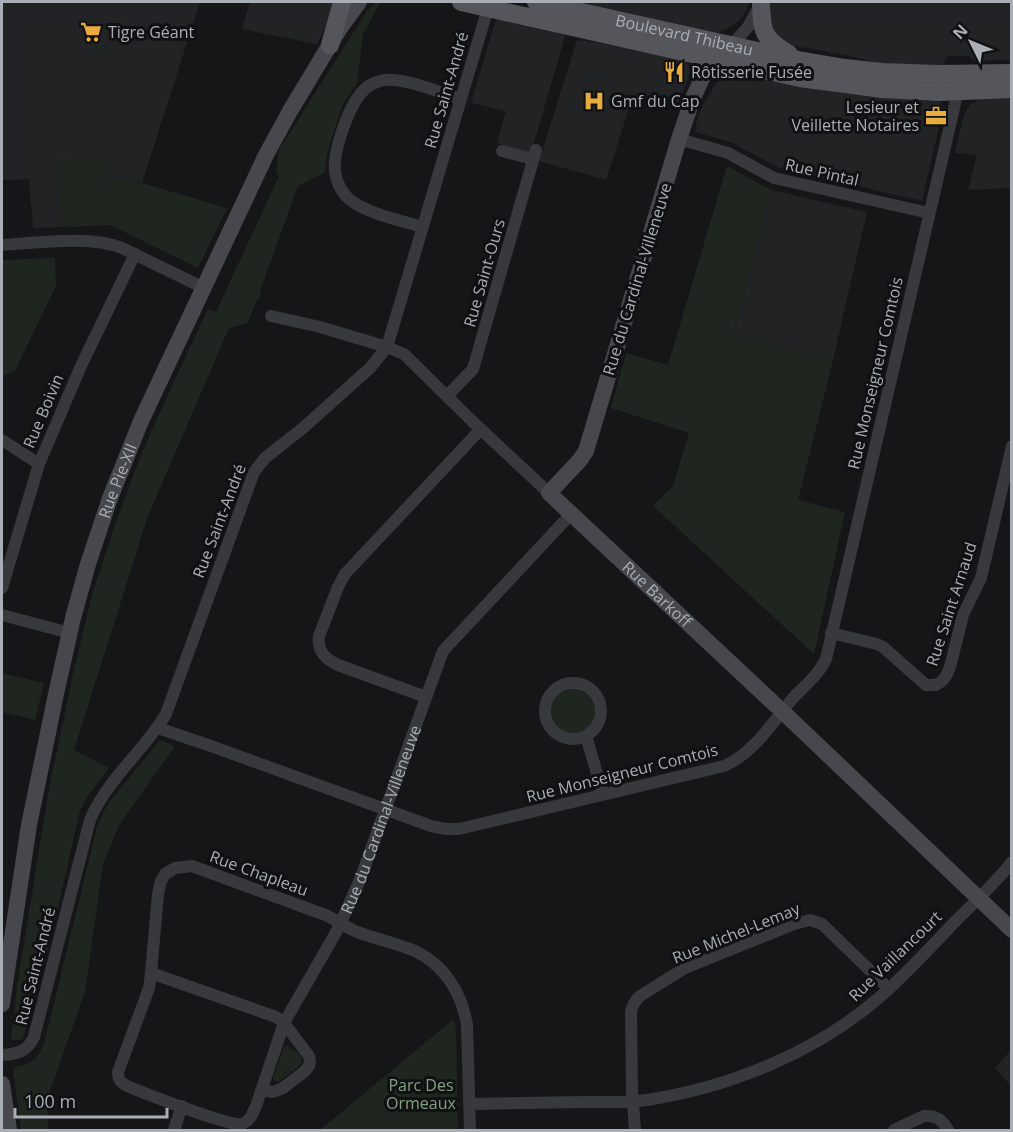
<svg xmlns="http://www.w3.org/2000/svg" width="1013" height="1132" font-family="'Open Sans',sans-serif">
<rect width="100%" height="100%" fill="#161618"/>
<g fill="#222325">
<polygon points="2,2 200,2 142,183 102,177 108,158 56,160 62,227 33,228 29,179 2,180"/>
<polygon points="250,2 334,2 329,20 317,44 242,29"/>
<polygon points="577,2 750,2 745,12 739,21 727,29 717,33"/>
<polygon points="771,2 1011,2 1011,60 975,61 973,60 969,56 948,56 944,63 940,66 876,63 855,57 790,45 774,37 769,22"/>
<polygon points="498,19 555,32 564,35 565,37 531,153 497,143 506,111 471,103 495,22"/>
<polygon points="577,40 601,43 686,61 691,71 679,103 652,94 649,101 633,96 606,180 539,161"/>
<polygon points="726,72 846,94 885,98 938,100 941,102 943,109 922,201 777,167 733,143 695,132 696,124 702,106 717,82"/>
<polygon points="1011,98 1011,188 968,190 977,155 955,153 964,114 970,105 980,99"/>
<polygon points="771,190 867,212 833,360 733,335"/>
<polygon points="1011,1050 1011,1086 995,1068"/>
</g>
<g fill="#1f261f">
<polygon points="375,2 381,2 363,34 357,84 344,102 330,143 326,160 325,172 298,186 260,291 261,296 256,301 248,323 229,328 148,516 74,750 109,768 89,794 80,810 48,951 23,1038 20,1040 11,1040 17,986 49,789 73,674 92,595 116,522 141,455 171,388 208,309 216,312 279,176 276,172 279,150 367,11"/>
<polygon points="108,157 103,177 142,183 227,208 198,268 110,225 62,227 56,160"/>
<polygon points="727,166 771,190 733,335 833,360 798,500 845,512 814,654 653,506 673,486 689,433 611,408 626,353 668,365"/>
<polygon points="55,258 56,286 15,370 2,376 2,260"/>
<polygon points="2,673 44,683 35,720 2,712"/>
<circle cx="573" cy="711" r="22"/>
<path d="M160,740l15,6 -57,81 -15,38 -18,127 -38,107 1,31h-27l-8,-62c5,-3 9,-2 14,-4 9,-4 13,-12 17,-20l53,-217 7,-16 6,-10z"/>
<polygon points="454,1019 456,1031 458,1130 320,1130"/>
<polygon points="287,1046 300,1054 302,1062 299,1066 278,1082 275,1081 273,1078 284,1047"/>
</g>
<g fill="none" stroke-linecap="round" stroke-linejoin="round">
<g stroke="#38393d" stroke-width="12">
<polyline points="732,45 748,27 759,7"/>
<polyline points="679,139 728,153 774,178 929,213"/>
<polyline points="502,151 533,159"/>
<path d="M423,227c-21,-6 -63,-15 -77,-31 -6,-7 -10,-16 -11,-25 -2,-20 14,-67 29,-81 5,-6 13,-8 20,-10 20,-3 57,13 76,19"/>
<path d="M2,245c35,-2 88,-10 120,3l82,40"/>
<polyline points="271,316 320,327 387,347 404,354 473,422 549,493"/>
<polyline points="447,396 473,369 536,150"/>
<polyline points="2,440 39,464"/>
<polyline points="2,588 39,464 81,366 135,254"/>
<polyline points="2,615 70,633"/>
<polyline points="831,633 877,644 883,647 926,685 936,685 942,681 946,676 950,667 963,615 981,578 1012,446"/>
<circle cx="573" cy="711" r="28"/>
<path d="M426,697l-88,-32c-13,-6 -21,-14 -19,-29l19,-49 7,-13 135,-144"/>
<path d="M158,728l53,18 220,80 15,3h13l265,-63c30,-13 49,-44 69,-68 11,-12 26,-23 33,-39l129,-555 3,-18"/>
<polyline points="586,736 603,794"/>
<polyline points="151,973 276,1017 284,1023 309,1056 310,1061 309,1066 305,1071 283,1088 273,1092 262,1090"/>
<path d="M2,1055c15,-1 25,-3 32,-18l56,-217c17,-41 54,-69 76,-106l88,-242 11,-14 38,-30 67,-60 17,-21 101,-339"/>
<path d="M470,1104c38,-1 76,-1 113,-2 22,0 43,1 64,-2 84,-13 170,-48 234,-104 24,-21 46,-45 68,-68 20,-21 45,-43 63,-66"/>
<polyline points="174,1130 182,1106"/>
<path id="s1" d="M470,1130l-3,-105c-5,-31 -22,-60 -52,-74 -19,-8 -39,-12 -58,-19 -10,-4 -20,-11 -29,-16l-136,-50 -17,2 -10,6 -4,7 -3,13 -7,79 -2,15 -31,84c0,7 2,11 9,14 17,7 103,41 115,38 8,-3 11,-11 14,-18l28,-83 51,-89c9,-17 16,-35 24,-52l84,-231 128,-137"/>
<path d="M635,1130l-3,-39 -1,-79c1,-7 4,-11 9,-16l45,-28 109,-44 16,-4 12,4 67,65"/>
<path d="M894,1130l30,-14c12,-1 19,4 24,14"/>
</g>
<g stroke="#46484d" stroke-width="16">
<path id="s2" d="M725,52l-19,18 -13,28 -14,41 -93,312 -6,9 -31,33 234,219 229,218"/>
<path id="s3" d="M2,1004l27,-179 27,-131 17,-76 15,-54 22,-66 31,-77 125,-266 24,-44 50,-83 19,-26"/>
<polyline points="2,1084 9,1130"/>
</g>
<g stroke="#54565c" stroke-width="18">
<polyline points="461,2 800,78 882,89 940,92 1012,89"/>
<path id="s4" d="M536,2l262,58 47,8 37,4 56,2 74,-1"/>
<path d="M761,2c1,30 1,36 28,52"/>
<polyline points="330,45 342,2"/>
</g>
</g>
<defs>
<symbol id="supermarket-bare" viewBox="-9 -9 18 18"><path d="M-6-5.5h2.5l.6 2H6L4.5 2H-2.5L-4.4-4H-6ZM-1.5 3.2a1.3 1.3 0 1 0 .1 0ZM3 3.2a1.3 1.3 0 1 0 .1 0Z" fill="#e7ab40" stroke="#111113" stroke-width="2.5" paint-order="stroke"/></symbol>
<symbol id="restaurant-bare" viewBox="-9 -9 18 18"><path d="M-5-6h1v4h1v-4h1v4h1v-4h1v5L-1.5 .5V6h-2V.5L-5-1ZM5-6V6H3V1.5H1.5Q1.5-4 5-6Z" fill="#e7ab40" stroke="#111113" stroke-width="2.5" paint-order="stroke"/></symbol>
<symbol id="hospital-bare" viewBox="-9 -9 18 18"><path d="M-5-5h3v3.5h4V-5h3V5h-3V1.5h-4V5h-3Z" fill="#e7ab40" stroke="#111113" stroke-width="2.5" paint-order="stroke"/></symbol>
<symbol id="office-bare" viewBox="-9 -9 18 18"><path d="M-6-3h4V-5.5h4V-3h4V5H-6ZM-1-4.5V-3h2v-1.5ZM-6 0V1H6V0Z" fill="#e7ab40" stroke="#111113" stroke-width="2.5" paint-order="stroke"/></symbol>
</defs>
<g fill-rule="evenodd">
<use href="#supermarket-bare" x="76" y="17" width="30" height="30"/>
<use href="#restaurant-bare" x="659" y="57" width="30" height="30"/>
<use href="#hospital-bare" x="579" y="86" width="30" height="30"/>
<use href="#office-bare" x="921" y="101" width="30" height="30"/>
</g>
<g text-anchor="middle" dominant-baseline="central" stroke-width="6" stroke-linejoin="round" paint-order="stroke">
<g font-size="16" fill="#a9aeb7" stroke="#111113" text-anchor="start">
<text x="108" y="32">Tigre Géant</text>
<text x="691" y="72">Rôtisserie Fusée</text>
<text x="611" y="101">Gmf du Cap</text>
<text x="919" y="107" text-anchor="end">Lesieur et<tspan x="919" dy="18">Veillette Notaires</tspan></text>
</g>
<g font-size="16" fill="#a9aeb7" stroke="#111113">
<text stroke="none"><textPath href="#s4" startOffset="152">Boulevard Thibeau</textPath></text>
<text transform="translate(446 90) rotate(-74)">Rue Saint-André</text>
<text transform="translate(822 172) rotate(13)">Rue Pintal</text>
<text transform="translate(484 273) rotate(-74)">Rue Saint-Ours</text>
<text transform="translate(637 279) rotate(-73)">Rue du Cardinal-Villeneuve</text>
<text transform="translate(875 373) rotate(-77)">Rue Monseigneur Comtois</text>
<text transform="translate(43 411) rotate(-67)">Rue Boivin</text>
<text stroke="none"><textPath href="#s3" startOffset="537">Rue Pie-XII</textPath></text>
<text transform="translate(219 521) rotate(-69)">Rue Saint-André</text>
<text stroke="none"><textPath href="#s2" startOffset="630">Rue Barkoff</textPath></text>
<text transform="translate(951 604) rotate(-72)">Rue Saint Arnaud</text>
<text transform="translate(622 773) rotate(-14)">Rue Monseigneur Comtois</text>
<text stroke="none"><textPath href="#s1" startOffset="1149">Rue du Cardinal-Villeneuve</textPath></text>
<text transform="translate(259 873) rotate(20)">Rue Chapleau</text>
<text transform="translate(736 933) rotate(-22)">Rue Michel-Lemay</text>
<text transform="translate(895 956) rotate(-44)">Rue Vaillancourt</text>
<text transform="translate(35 966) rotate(-76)">Rue Saint-André</text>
</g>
<g font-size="16" fill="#82a183" stroke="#111113">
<text x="421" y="1085">Parc Des<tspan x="421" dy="18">Ormeaux</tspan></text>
</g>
</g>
<rect width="1013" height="1132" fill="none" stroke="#a9aeb7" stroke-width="6"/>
<g transform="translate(971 42) rotate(313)" stroke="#111113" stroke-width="4.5" paint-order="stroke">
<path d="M0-4.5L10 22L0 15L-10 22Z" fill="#a9aeb7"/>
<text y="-9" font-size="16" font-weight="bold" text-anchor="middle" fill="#a9aeb7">N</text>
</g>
<path d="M15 1108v9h152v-9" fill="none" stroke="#a9aeb7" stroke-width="3"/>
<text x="24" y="1108" font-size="18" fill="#a9aeb7" stroke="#111113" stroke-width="4.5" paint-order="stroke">100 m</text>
</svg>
